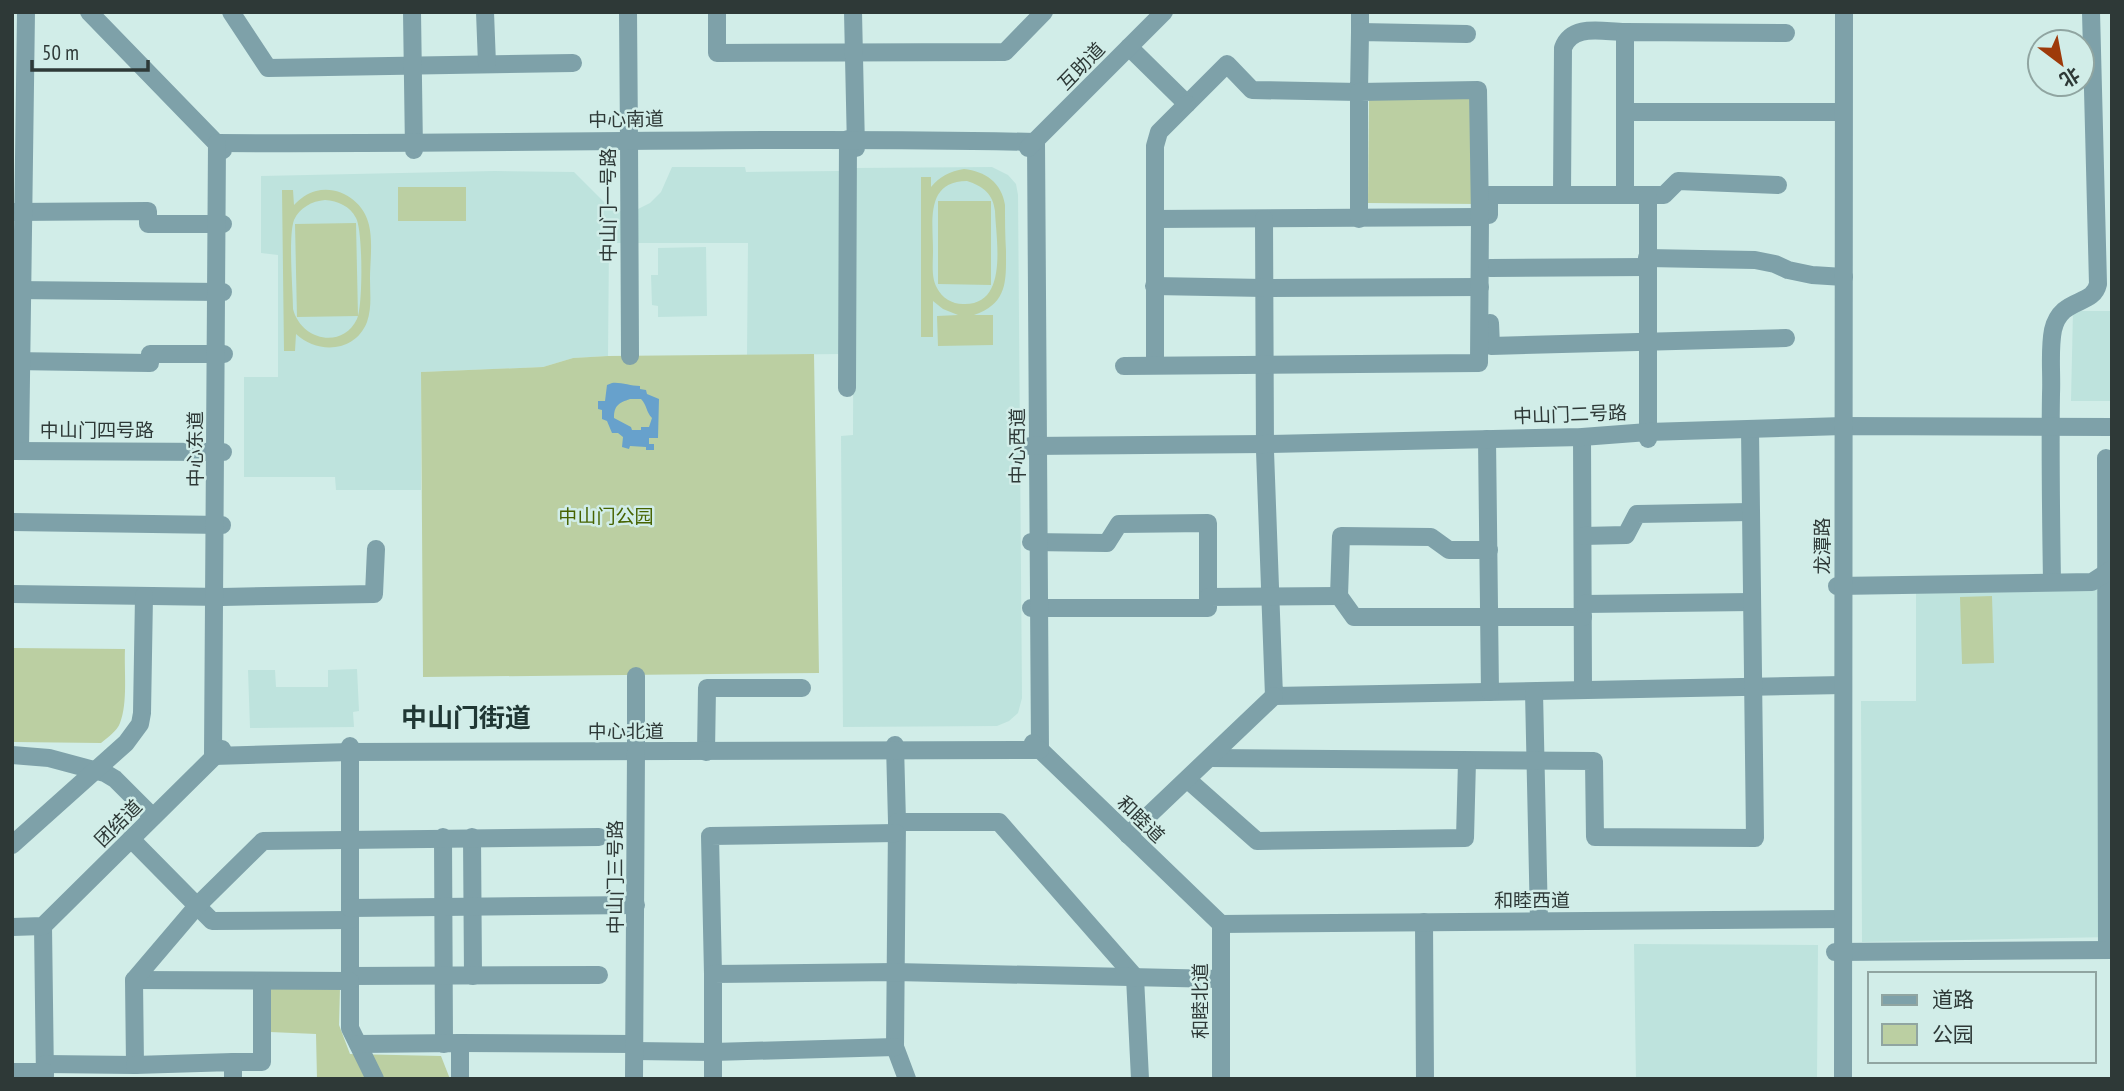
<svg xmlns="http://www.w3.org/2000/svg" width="2124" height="1091" font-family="'PT Sans Narrow','Noto Sans SC',sans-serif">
<rect width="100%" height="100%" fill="#d1ede8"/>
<g fill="#bee3dd">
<polygon points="672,167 745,167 746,172 839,171 843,354 747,355 748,243 609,243 608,356 573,358 543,367 421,372 421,490 336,490 335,477 244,477 244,377 278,377 278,255 261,253 261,176 495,171 574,172 606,204 620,211 634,211 650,203 661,192"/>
<polygon points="992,167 1008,175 1016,184 1018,195 1022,698 1018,713 1009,721 997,726 843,727 841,436 853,435 854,168"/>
<polygon points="706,247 707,316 658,317 658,306 652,305 651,275 658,275 658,248"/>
<polygon points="2073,311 2112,311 2112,401 2071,401"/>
<polygon points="2101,586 2112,937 1862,942 1861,701 1916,701 1916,588"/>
<polygon points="357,669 359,711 353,712 354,727 250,728 248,670 275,670 276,687 328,687 328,670"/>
<polygon points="1634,944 1818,945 1817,1079 1636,1079"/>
</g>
<g fill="#bbcfa2" fill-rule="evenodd">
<polygon points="1369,99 1476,99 1475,204 1368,203"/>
<path d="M964,169c21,2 38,14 41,36 0,15 0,30 1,46 0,30 2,52 -32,64h19v30l-55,1 -1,-30 21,-1 -15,-6 -10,-8v36h-12v-160h10v10c8,-10 19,-16 33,-18zM967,181c16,5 26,13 28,30 1,29 14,95 -32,93 -11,0 -21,-6 -26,-16 -6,-10 -4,-25 -4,-37 0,-29 -8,-70 34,-70z"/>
<rect x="398" y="187" width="68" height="34"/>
<path d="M282,190h11l1,15c6,-6 13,-12 22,-14 24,-6 48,11 53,34 4,17 1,37 1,54 0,14 2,29 -3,43 -12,31 -50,32 -71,12l-1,17h-11zM325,200c13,1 25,6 31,18 7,12 7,89 1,101 -15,31 -56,21 -64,-10 0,-20 -5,-72 1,-89 5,-12 18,-19 31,-20z"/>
<polygon points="938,201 991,201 991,285 938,284"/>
<polygon points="356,223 358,316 297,317 295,224"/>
<polygon points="814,354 819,673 423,677 421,372 543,367 573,358 608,356"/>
<polygon points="1992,596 1994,663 1962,664 1960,597"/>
<path d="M13,648l112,1c-1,21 3,54 -5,74 -3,8 -12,14 -19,20l-87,-1z"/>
<polygon points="340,988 339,1025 350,1054 441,1056 450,1079 317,1079 316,1034 270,1032 269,989"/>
</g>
<path fill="#67a1cc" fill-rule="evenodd" d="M612,383c9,-1 18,3 28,3v3l6,1 1,4 12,5 -1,39h-9v6h5v6h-8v-3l-16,-1 -1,3 -7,-2 1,-10 -5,-4h-6l-5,-12 -5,-2v-9l-4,-1v-8h7l2,-16zM630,399h11c6,6 5,13 11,19l-3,9h-8v3h-9l-1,-3 -17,-9c0,-13 5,-15 16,-19z"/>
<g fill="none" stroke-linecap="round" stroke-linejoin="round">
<g stroke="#7ea1a9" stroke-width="18">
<polyline points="231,12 268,68 573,63"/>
<polyline points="412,12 414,150"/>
<polyline points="485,12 487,64"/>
<polyline points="717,12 717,53 1005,52 1044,12"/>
<polyline points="853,12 856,148"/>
<polyline points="1360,12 1360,32"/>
<polyline points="1129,47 1187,104 1227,64 1252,90 1359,92 1360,32 1467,34"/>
<polyline points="1625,112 1843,112"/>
<polyline points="629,140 630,356"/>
<path d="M1562,194l1,-146c9,-25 40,-16 62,-16"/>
<polyline points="1625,195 1625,32 1786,33"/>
<polyline points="13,212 148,211 148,224 223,224"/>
<polyline points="1489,215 1489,195 1664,195 1678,181 1778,185"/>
<polyline points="1155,219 1480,217"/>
<polyline points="1264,219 1265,451 1274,696 1843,685"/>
<polyline points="1647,258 1755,260 1775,264 1788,270 1812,275 1844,277"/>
<polyline points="1490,268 1647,267"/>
<polyline points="1154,286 1264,288 1480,287"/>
<polyline points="13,290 223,292"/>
<polyline points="1490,323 1491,346 1786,338"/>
<polyline points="12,361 150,363 150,354 224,354"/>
<polyline points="1155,365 1155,146 1159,132 1187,104"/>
<polyline points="1124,366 1479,363 1480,217 1478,90 1359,92 1359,219"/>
<polyline points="847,388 848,139"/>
<polyline points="1582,437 1583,690"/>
<polyline points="1487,439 1490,692"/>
<polyline points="1648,439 1648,196"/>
<polyline points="20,451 26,12"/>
<polyline points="2106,458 2107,950"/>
<polyline points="12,522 222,525"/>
<polyline points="1583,536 1626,535 1637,514 1750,512"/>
<polyline points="1031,542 1107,543 1119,524 1208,523 1208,597"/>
<polyline points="1489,550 1449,550 1431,537 1341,536 1339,596 1354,617 1583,617"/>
<path d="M2052,582c-1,-63 -2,-125 -1,-188 1,-20 -2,-44 2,-64 8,-34 40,-23 45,-46l-7,-272"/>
<polyline points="1837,586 2092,582 2112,569"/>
<polyline points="12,594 222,597 374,594 376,549"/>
<polyline points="1583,604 1752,602"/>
<polyline points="1031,608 1208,608 1208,597 1339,596"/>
<polyline points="1534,692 1539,921"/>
<polyline points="895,745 897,822 895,1047 907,1079"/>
<polyline points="350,746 350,1028 375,1079"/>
<polyline points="636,752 636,676"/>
<polyline points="706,752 707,688 802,688"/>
<polyline points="12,755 49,758 105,773 115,779 153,817"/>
<polyline points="1211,758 1594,761 1595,837 1755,838 1750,429"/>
<polyline points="1188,780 1257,841 1465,838 1467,761"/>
<polyline points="897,822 999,822 1135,977 1140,1079"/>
<polyline points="1128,835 1274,696"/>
<polyline points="443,837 444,1044"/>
<polyline points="472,837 473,976"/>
<polyline points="131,839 212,921 350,920"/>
<polyline points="12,845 126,743 140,724 142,713 144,596"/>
<polyline points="350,908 636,905"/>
<polyline points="1424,922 1425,1079"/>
<polyline points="43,926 45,1079"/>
<polyline points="1835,952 2112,950"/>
<polyline points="713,974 710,836 896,833"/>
<polyline points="350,976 599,975"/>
<polyline points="134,980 350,981"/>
<polyline points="460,1043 634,1044"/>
<polyline points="358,1044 460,1043 460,1079"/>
<polyline points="635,1051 713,1052 895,1047"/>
<polyline points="233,1062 262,1062 262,981"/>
<polyline points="45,1064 135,1065 134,980 197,906 263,841 599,837"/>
<polyline points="135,1065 233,1062 233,1079"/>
<polyline points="12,1072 45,1072"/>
<polyline points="713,1079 713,974 895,972 1220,979"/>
<polyline points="1221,1079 1221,924"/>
</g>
<g stroke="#7ea1a9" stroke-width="18">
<polyline points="89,12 223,150"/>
<polyline points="628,12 629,140"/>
<polyline points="1036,142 1040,750"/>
<path d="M217,143c273,2 546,-7 819,-1"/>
<polyline points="1028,148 1164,12"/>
<polyline points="1030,446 1265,444 1582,437 1648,432 1843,426 2112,427"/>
<polyline points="12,451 223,452"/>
<polyline points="1033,743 1221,924 1843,919"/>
<polyline points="213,756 350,752 1040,750"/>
<polyline points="213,756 217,143"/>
<polyline points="12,927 43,926 222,749"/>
<polyline points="634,1079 636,752"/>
<polyline points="1843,1079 1844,12"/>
</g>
</g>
<g text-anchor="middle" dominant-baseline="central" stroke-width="5" stroke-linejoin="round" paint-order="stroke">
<g font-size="19" fill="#2e3937" stroke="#d1ede8">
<text transform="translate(1081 66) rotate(-46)">互助道</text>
<text transform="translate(626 119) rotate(-1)">中心南道</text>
<text transform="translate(608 205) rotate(-90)">中山门一号路</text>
<text transform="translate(1570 414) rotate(-2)">中山门二号路</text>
<text x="97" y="430">中山门四号路</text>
<text transform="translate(1017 446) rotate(-90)">中心西道</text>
<text transform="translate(195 449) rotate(-90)">中心东道</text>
<text transform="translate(1822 546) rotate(-90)">龙潭路</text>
<text x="626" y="731">中心北道</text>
<text transform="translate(1141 819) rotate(44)">和睦道</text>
<text transform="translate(118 823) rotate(-45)">团结道</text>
<text transform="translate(615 877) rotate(-90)">中山门三号路</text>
<text x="1532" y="900">和睦西道</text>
<text transform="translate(1200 1001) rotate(-90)">和睦北道</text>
</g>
<g font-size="19" fill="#466301" stroke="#d1ede8">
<text x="606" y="516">中山门公园</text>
</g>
<g font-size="26" font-weight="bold" fill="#203734" stroke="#d1ede8">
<text x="466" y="717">中山门街道</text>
</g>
</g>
<rect width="2124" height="1091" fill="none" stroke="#2e3937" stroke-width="28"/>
<rect x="1868" y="972" width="228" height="91" fill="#d1ede8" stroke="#90a5a1" stroke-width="2"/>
<rect x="1882" y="995" width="35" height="10" fill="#7ea1a9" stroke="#90a5a1" stroke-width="2"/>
<text x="1932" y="1007" font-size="21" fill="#2e3937">道路</text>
<rect x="1882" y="1024" width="35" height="21" fill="#bbcfa2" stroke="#90a5a1" stroke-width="2"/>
<text x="1932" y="1042" font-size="21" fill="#2e3937">公园</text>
<g transform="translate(2061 63) rotate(148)"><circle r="33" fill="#d1ede8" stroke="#90a5a1" stroke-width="2"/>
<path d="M0-5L12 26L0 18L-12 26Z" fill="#9e3a0a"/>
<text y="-10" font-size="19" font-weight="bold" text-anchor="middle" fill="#2e3937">北</text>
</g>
<path d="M32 60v10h116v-10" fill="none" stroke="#2e3937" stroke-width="3.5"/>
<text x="42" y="60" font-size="21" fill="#2e3937" stroke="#d1ede8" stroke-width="5" paint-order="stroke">50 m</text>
</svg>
